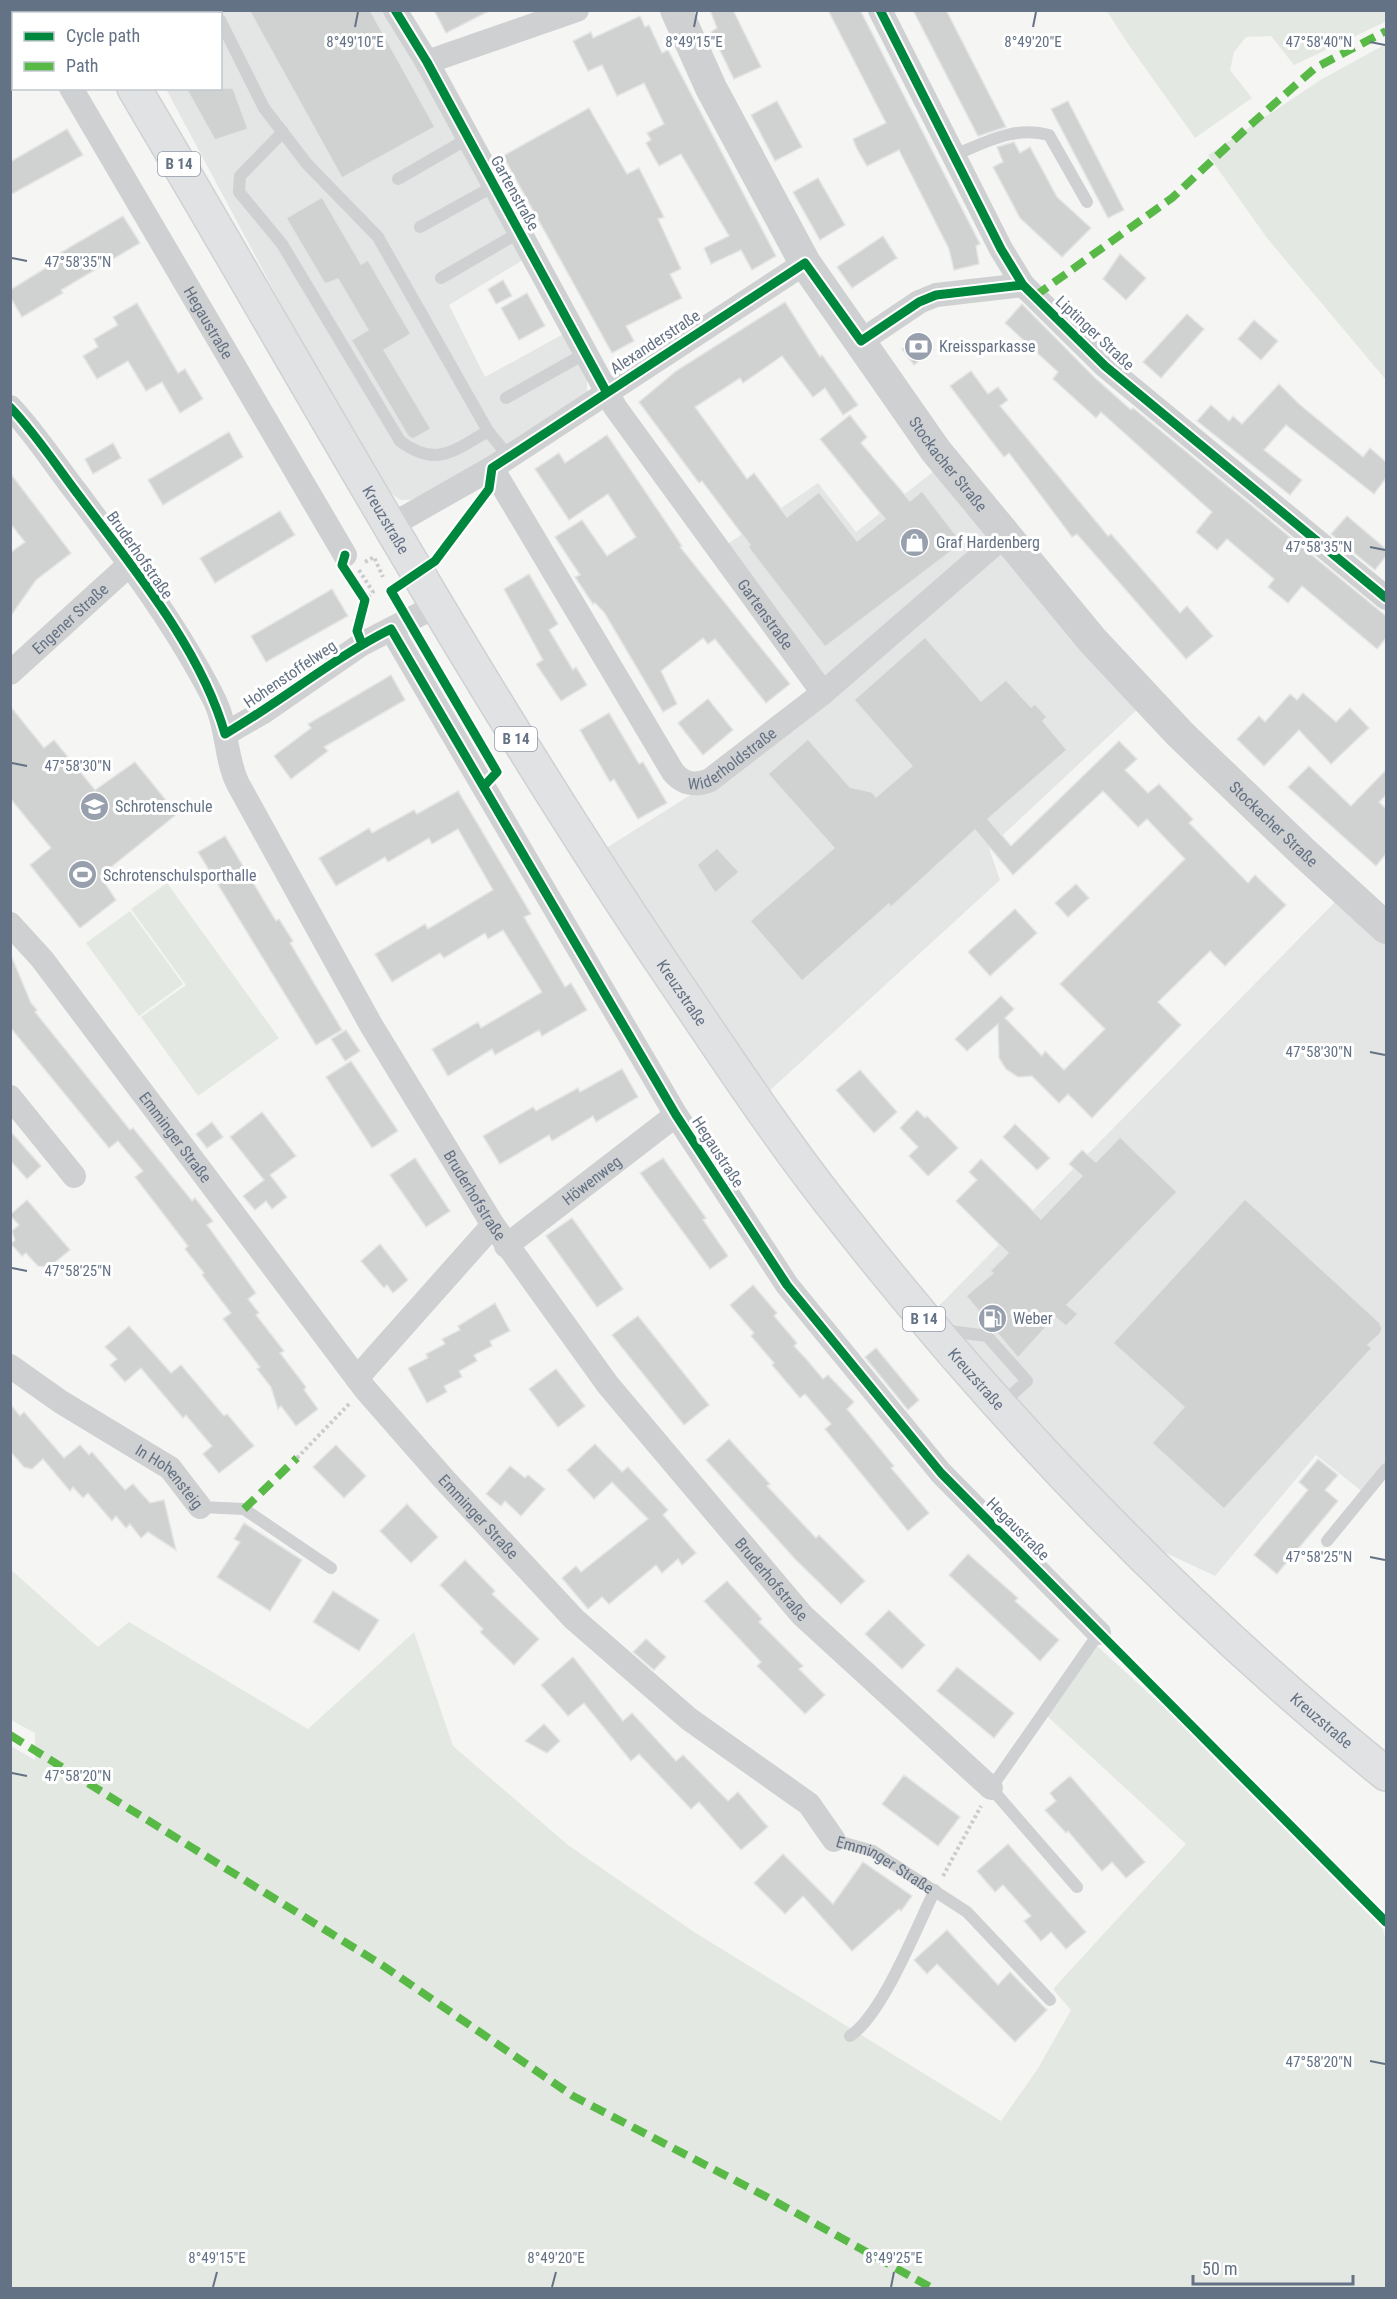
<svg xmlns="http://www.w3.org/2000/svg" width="1397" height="2299" font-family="'Roboto Condensed',sans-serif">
<rect width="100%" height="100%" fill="#f5f5f4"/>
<g fill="#e4e5e5">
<polygon points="124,11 397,11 531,255 449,305 485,377 567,332 587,377 587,396 429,499 400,500 376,481 166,89 220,88 220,14 126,14"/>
<polygon points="938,468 1142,705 989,848 1000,880 766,1094 603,850 708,784 825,698 723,547 818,483 856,532"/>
<polygon points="1337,900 1386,941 1386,1466 1364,1493 1316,1455 1215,1576 1151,1546 932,1313"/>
</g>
<g fill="#e4e8e2">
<polygon points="1386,10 1385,22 1294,65 1271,36 1246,37 1234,52 1230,70 1252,98 1195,138 1126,41 1107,11"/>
<polygon points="1386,44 1386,380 1267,238 1208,155 1322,79"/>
<polygon points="167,883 279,1038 198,1096 141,1017 186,985 131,909"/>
<polygon points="130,911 183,984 139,1016 86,943"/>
<polygon points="10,1569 98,1647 129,1622 308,1729 414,1632 453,1746 568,1845 694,1932 1001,2121 1037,2070 1071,2010 1053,1989 1186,1844 1047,1716 1097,1646 1189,1730 1383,1929 1386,1943 1386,2288 11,2288 11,1746 35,1760 35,1733 11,1720"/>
</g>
<g fill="#d0d1d1" stroke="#e4e4e4" stroke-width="1.5">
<polygon points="249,10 370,10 435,127 342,178"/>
<polygon points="434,10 491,10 446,33"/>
<polygon points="710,10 733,10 761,67 734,79 711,32 717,28"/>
<polygon points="828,10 860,10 980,244 976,246 979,264 954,270 949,249 899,150 867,166 857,149 853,139 886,123"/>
<polygon points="913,10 946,10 1006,127 978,136"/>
<polygon points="640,16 645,27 649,25 662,53 668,50 776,256 752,270 741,250 711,264 704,248 729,236 681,154 659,166 646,143 651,140 647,133 664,124 644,83 617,96 602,65 588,71 573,41 591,32 593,38"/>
<polygon points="186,88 233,88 248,129 215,140"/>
<polygon points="777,101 802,147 775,161 751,115"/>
<polygon points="1068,101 1124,210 1108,218 1051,109"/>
<polygon points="589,108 627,174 639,168 664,217 658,219 681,269 670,274 682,298 626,326 634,341 612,353 503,156"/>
<polygon points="67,129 83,155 10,195 10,162"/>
<polygon points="1014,142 1020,153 1030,147 1057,197 1091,228 1062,257 1020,218 993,167 1003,162 997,147"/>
<polygon points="818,178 845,225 820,240 793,192"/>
<polygon points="322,197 361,264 368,260 411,334 384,350 431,429 413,439 408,436 351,340 368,330 338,279 325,284 286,218"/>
<polygon points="123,216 140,243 61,290 63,293 22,317 10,297 10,290 46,268 43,263"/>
<polygon points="883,236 897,258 852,288 837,267"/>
<polygon points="1120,254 1146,278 1126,300 1103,279"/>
<polygon points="503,280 512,296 496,304 488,289"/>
<polygon points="527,293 545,326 519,340 501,308"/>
<polygon points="785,302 820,357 822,355 858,405 843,415 825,388 813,397 782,356 743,383 740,378 695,407 747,479 754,473 787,517 819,492 857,541 885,519 820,439 850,415 867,437 861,443 910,501 922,491 962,543 825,647 748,547 750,545 702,481 699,483 639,402 676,371"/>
<polygon points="137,303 178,373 185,369 203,399 180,413 162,382 146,391 128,361 97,379 83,356 98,347 94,339 118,325 113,317"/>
<polygon points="1022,304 1094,377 1131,410 1133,408 1386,616 1386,638 1377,649 1302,586 1288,603 1268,587 1274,579 1227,539 1217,550 1196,532 1212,512 1101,412 1096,418 1053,379 1058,372 1005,323"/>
<polygon points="1187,314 1204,329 1161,378 1143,362"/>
<polygon points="1254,320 1278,341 1261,360 1238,339"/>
<polygon points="921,335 933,350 914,365 902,349"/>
<polygon points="971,371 988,394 998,387 1008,400 1000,406 1108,536 1111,534 1180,613 1187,606 1213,636 1186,659 1077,534 1072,537 1009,453 1004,457 990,439 950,386"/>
<polygon points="1279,384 1299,404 1363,457 1370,448 1386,462 1386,478 1374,494 1286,425 1264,450 1302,480 1290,495 1197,421 1211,405 1229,421 1233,416 1242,424"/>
<polygon points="229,432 243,457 163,505 148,480"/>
<polygon points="607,435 682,546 680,547 790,684 766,703 715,639 708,644 703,638 661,671 677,704 663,712 604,612 595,603 593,604 575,577 580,575 555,537 582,520 607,556 636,537 608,494 569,520 535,469 559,453 565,463"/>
<polygon points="113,443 121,458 93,474 85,459"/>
<polygon points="10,473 71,553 36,580 10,617 10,553 25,542 10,523"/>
<polygon points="280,511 295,535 215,583 200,558"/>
<polygon points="1347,516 1386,549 1386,556 1375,570 1331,534"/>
<polygon points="529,574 558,624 549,630 573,670 576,667 587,685 561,701 536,664 543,660 504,589"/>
<polygon points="332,589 348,616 266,662 251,636"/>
<polygon points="925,637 981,701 1006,680 1031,707 1035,704 1047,717 1043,721 1067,750 988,819 1011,846 1119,741 1137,759 1125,770 1148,793 1159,784 1193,819 1189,823 1248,883 1255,875 1286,905 1225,966 1210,951 1158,1002 1181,1025 1092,1118 1068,1094 1059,1103 1032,1076 1018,1077 1006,1069 999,1058 998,1024 967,1051 955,1039 1001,996 1014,1009 1005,1018 1042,1056 1045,1051 1064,1070 1105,1029 1060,984 1185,859 1147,819 1138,827 1103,791 1013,875 975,830 891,907 889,904 802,981 750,921 834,848 768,774 808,739 850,787 872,792 876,797 912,766 854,700"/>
<polygon points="391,675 405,700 324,747 328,751 291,779 274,756 311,728 308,724"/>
<polygon points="1303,693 1336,722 1350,708 1369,728 1331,764 1299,730 1264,766 1237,739 1259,716 1265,722 1290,694 1297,700"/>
<polygon points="708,699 733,730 703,755 678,723"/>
<polygon points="10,706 44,748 54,740 95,790 135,762 177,814 100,876 116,900 80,928 30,865 51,848 10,798"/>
<polygon points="609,713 639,764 643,762 667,803 638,819 614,779 610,782 580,730"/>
<polygon points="1309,766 1351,806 1386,770 1386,795 1379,802 1386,809 1386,854 1376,866 1288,787"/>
<polygon points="458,791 531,914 524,917 565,987 571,983 587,1010 542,1036 539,1030 495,1055 492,1049 448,1076 432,1049 478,1022 481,1028 542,992 503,930 488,939 485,933 444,958 440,953 392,982 375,954 425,924 428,929 493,890 458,829 432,844 429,838 388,862 385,857 336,886 319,858 369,828 372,833 414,810 417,814"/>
<polygon points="225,836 276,921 279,919 293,941 290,943 342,1030 316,1045 198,852"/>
<polygon points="717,848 739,872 715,893 697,865"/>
<polygon points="1076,884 1089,898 1068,917 1055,903"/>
<polygon points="1015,909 1037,933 990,976 968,952"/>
<polygon points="10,953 31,1003 37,1010 35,1012 130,1130 133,1128 192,1201 195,1198 213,1221 207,1225 256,1293 248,1299 259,1313 256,1315 284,1351 280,1353 306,1387 304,1390 318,1409 296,1426 281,1406 278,1409 271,1387 257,1369 260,1367 223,1319 231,1313 202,1275 204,1273 185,1249 188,1246 135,1177 143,1171 118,1141 109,1148 10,1027"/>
<polygon points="346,1030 360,1051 345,1061 331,1039"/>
<polygon points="351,1061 398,1131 372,1148 326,1077"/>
<polygon points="622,1069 638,1097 596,1122 593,1116 552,1141 549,1135 500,1164 483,1136 533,1107 536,1111 578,1088 580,1092"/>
<polygon points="860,1070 897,1112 874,1133 836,1090"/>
<polygon points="917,1110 925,1118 927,1116 958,1148 928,1176 909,1156 918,1147 900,1128"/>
<polygon points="262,1112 296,1156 270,1175 287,1197 272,1209 266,1201 255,1210 243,1196 264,1180 230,1137"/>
<polygon points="212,1122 223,1137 207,1148 196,1134"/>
<polygon points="1015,1124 1050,1158 1037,1170 1003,1137"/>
<polygon points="10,1131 41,1166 27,1179 10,1160"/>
<polygon points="1120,1137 1177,1192 1067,1305 1078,1314 1066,1326 1055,1317 1018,1358 966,1296 993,1273 990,1271 1008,1253 956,1201 977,1180 969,1172 981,1159 1041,1219 1082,1176 1069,1164 1082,1150 1096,1162"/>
<polygon points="415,1158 450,1211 426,1227 390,1175"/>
<polygon points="663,1158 706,1218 703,1220 728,1256 710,1269 640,1173"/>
<polygon points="1245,1199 1380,1323 1382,1329 1380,1334 1368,1345 1372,1348 1224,1509 1152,1443 1184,1407 1113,1343"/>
<polygon points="27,1200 70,1250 49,1267 38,1266 26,1253 22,1256 11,1244 15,1240 12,1231 19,1225 10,1215"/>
<polygon points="572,1218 623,1289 597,1307 546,1236"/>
<polygon points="380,1244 408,1280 393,1293 387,1285 384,1288 361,1261"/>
<polygon points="753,1285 777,1313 774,1316 797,1343 794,1346 807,1360 823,1379 828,1375 854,1402 847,1409 894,1466 891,1468 929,1513 908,1531 825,1429 831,1424 805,1394 800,1398 772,1365 774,1363 751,1336 754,1333 730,1305"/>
<polygon points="495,1303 510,1331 490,1341 492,1346 474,1355 477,1361 459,1371 462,1377 444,1386 447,1392 427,1403 408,1368 428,1358 426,1354 445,1344 442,1339 460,1330 458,1326"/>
<polygon points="638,1316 709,1405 684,1425 612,1335"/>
<polygon points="129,1326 171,1373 181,1365 224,1416 227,1414 254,1446 219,1473 203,1454 212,1446 186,1415 183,1418 141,1368 125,1382 110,1365 117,1359 105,1347"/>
<polygon points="876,1348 919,1400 908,1410 865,1357"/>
<polygon points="556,1369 585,1406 558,1427 529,1389"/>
<polygon points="10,1404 20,1416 24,1412 64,1458 80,1445 89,1455 92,1452 125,1490 133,1484 150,1503 164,1500 176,1550 148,1532 141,1538 130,1524 126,1528 116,1516 112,1521 88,1493 83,1498 73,1487 70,1491 43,1459 32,1469 24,1467 10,1451"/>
<polygon points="729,1439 770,1484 767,1486 816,1538 819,1535 865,1581 841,1604 795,1559 706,1460"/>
<polygon points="595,1444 622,1472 628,1467 668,1510 663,1515 696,1553 682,1565 678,1559 662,1573 656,1565 609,1604 602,1597 588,1609 562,1578 576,1566 581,1572 648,1519 612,1482 594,1499 567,1470"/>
<polygon points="336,1445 366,1476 344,1498 313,1467"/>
<polygon points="1318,1459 1338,1475 1325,1490 1338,1501 1277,1574 1254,1555 1308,1490 1299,1482"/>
<polygon points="510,1466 525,1478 528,1475 545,1489 521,1516 505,1501 501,1506 486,1494"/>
<polygon points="407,1504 438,1537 411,1563 380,1531"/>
<polygon points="244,1523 302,1560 270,1611 217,1577 240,1542 234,1539"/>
<polygon points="968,1554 1018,1598 1015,1601 1059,1640 1040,1661 949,1575"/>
<polygon points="465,1560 495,1591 492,1594 539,1639 514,1665 480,1632 483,1629 440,1585"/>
<polygon points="727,1581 762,1619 759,1622 803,1666 799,1669 825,1695 805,1714 757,1666 761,1662 704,1601"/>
<polygon points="333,1591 379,1620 359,1651 313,1622"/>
<polygon points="889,1610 925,1645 902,1669 865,1634"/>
<polygon points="646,1639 666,1657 654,1670 633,1652"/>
<polygon points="573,1657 623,1721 632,1713 676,1761 683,1755 728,1801 738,1792 768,1827 741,1850 699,1802 691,1809 639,1754 631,1761 584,1703 568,1716 541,1685"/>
<polygon points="957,1667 1014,1713 994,1738 937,1691"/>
<polygon points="544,1724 560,1741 547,1753 525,1741"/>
<polygon points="904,1775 960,1817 938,1846 882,1804"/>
<polygon points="1070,1776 1145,1862 1126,1878 1112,1862 1102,1871 1068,1831 1066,1833 1045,1810 1056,1801 1050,1793"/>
<polygon points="1008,1844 1086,1932 1066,1949 1051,1932 1041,1941 1024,1921 1031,1916 1003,1885 995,1892 977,1871"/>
<polygon points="783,1854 833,1904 863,1862 912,1896 901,1911 899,1909 852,1951 803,1896 785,1914 754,1883"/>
<polygon points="947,1930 998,1985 1010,1972 1047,2010 1015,2042 937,1964 927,1974 914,1960"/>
</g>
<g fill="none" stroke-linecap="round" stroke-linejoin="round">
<defs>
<g id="primary">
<polyline points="87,10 89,14"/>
<path id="s11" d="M134,88c177,299 344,603 539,891 55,81 110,165 172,242 159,202 341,391 541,553"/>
</g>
</defs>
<use href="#primary" stroke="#d0d1d2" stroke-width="36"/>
<g stroke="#cbccce" stroke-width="4" stroke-dasharray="3 3" stroke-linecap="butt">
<polyline points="365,562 374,557 383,577"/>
<polyline points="359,570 373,592 365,600"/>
<polyline points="297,1458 349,1404"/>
<polyline points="943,1876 981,1806"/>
</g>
<g stroke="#cfd0d1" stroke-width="12">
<polyline points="220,20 264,108 307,164 378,237 488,431"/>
<path d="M283,132l-43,44 -1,16 43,52 118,197c36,27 54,10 88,-10l21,26"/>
<path d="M954,155c31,-12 61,-30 95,-20l38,67"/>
<polyline points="398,179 469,138"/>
<polyline points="420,227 494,186"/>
<polyline points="441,278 520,232"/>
<polyline points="506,398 586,353"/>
<polyline points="942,1330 987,1336 1027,1381 1000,1405"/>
<polyline points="200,1507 244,1509 331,1568"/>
<polyline points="1327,1541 1386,1469"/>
<path id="s1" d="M834,1840l39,11 94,61 83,88"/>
<polyline points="1077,1887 991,1788 1099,1633"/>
<path d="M850,2036c33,-22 66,-108 85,-146"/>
</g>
<g stroke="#cfd0d1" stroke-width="24">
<polyline points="22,10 25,14"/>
<path id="s2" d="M395,10l32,52 188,345 208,286"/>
<polyline points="880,10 1001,249 1023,285 1105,366 1386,598"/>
<polyline points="427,62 577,10"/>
<path id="s3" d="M71,88l274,467"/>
<polyline points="861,341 919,302 936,295 1023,285"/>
<path id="s4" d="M10,407c25,26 45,58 67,86 50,67 101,134 138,208 13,27 10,57 23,83l133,241 122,200 115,160 194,230 189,173"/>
<path id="s5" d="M492,468l181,304c11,13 22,14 37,8l113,-87 181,-157"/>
<polyline points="390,526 492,468 805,263"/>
<polyline points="391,629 676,1115 787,1285 941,1473 1099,1633"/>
<path id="s6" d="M10,673l120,-109"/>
<polyline points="225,734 265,711 362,644 436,606"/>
<path id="s7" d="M10,924l32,35 323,430 78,89 131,141 115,100 120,85 25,36"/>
<polyline points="10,1097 74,1176"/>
<path id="s8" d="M506,1246l170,-131"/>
<path id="s9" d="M10,1366l51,36 109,66 30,39"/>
<polyline points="357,1378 493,1225"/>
</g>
<path stroke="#cfd0d1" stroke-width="32" id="s10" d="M676,10l35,78 94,175 131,188 157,190 87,93 123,118 83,76"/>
<use href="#primary" stroke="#e1e2e3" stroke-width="33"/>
<g stroke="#58b947" stroke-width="8" stroke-dasharray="15 8" stroke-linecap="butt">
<polyline points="1035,296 1172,198 1248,127 1315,68 1386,31"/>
<polyline points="244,1509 297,1458"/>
<polyline points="10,1735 382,1965 573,2096 767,2197 932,2288"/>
</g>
<defs>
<g id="cycleway">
<polyline points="395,10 427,62 606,391"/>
<polyline points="880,10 1001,249 1023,285 1105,366 1386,598"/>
<path d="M10,407c26,27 47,60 70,90 53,71 121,152 145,237 57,-33 108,-76 166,-105l285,486 111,170 154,188 445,449"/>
<polyline points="345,555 342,565 365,600 357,631 362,644"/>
<polyline points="484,786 497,772 391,591 435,561 489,489 492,468 805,263 861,341 919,302 936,295 1023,285"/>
</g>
</defs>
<use href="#cycleway" stroke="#fff" stroke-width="13"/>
<use href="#cycleway" stroke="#00873e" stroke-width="9"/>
</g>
<path fill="none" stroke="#647285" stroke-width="2" d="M355,27l3,-15M694,27l3,-15M1033,27l3,-15M1370,42l15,3M12,258l15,3M1370,547l15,3M12,763l15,3M1370,1052l15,3M12,1268l15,3M1370,1557l15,3M12,1773l15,3M1370,2061l15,3M213,2287l4,-15M552,2287l4,-15M891,2287l3,-15"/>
<defs>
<symbol id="bank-disc" viewBox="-11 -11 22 22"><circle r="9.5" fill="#97a0ac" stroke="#fff"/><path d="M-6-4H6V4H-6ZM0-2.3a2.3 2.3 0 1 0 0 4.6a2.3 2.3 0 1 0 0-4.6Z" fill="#fff"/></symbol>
<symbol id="shop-disc" viewBox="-11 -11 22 22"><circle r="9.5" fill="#97a0ac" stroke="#fff"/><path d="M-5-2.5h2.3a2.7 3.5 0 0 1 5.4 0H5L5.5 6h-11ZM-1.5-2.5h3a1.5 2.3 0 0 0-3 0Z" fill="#fff"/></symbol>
<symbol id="school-disc" viewBox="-11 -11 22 22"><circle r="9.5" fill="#97a0ac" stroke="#fff"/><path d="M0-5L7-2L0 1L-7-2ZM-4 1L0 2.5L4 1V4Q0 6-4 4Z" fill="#fff"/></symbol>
<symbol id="stadium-disc" viewBox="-11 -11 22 22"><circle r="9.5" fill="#97a0ac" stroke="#fff"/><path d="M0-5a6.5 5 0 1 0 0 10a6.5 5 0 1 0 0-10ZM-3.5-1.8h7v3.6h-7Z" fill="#fff"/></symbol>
<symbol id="fuel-disc" viewBox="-11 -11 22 22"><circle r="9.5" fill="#97a0ac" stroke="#fff"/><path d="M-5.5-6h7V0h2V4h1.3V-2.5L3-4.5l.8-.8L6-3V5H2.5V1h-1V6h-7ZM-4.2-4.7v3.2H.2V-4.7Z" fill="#fff"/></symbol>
</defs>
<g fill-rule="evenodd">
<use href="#bank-disc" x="902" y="330" width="33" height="33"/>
<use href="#shop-disc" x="898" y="526" width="33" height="33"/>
<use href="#school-disc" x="78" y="790" width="33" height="33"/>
<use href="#stadium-disc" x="66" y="858" width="33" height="33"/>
<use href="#fuel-disc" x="976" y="1302" width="33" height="33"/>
</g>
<g text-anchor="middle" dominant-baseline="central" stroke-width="6" stroke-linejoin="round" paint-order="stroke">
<g fill="#fff" stroke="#929caa" stroke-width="1.5">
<rect x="158" y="152" width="42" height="24" rx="4.5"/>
<rect x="495" y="727" width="42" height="24" rx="4.5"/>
<rect x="903" y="1307" width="42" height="24" rx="4.5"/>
</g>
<g font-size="15" font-weight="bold" fill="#647285">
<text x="179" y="164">B 14</text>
<text x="516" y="739">B 14</text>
<text x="924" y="1319">B 14</text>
</g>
<g font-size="16" fill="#647285" stroke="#fff">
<text transform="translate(515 193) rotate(61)">Gartenstraße</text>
<text stroke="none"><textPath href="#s3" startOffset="272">Hegaustraße</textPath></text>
<text transform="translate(1095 333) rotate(43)">Liptinger Straße</text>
<text transform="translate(655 342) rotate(-33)">Alexanderstraße</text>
<text stroke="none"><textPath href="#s10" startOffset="531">Stockacher Straße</textPath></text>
<text stroke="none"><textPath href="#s11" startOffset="500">Kreuzstraße</textPath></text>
<text transform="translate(140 555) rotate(55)">Bruderhofstraße</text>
<text stroke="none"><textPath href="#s2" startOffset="710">Gartenstraße</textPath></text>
<text stroke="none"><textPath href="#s6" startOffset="81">Engener Straße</textPath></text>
<text transform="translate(290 674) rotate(-34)">Hohenstoffelweg</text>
<text stroke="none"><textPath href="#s5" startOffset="424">Widerholdstraße</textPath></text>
<text stroke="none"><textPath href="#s10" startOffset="1017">Stockacher Straße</textPath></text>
<text stroke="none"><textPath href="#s11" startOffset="1058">Kreuzstraße</textPath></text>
<text stroke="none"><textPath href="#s7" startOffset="270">Emminger Straße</textPath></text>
<text transform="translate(718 1152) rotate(57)">Hegaustraße</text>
<text stroke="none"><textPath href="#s8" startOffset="108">Höwenweg</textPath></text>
<text stroke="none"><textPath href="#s4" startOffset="920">Bruderhofstraße</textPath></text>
<text stroke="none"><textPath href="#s11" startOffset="1544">Kreuzstraße</textPath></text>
<text stroke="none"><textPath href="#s9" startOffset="195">In Hohensteig</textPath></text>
<text stroke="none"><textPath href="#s7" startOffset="756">Emminger Straße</textPath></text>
<text transform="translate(1018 1529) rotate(45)">Hegaustraße</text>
<text stroke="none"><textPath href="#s4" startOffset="1406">Bruderhofstraße</textPath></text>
<text stroke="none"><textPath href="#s11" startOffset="2030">Kreuzstraße</textPath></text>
<text stroke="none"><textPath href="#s1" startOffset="57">Emminger Straße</textPath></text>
</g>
<g font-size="16" fill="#647285" stroke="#fff" text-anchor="start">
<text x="939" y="346">Kreissparkasse</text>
<text x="936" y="542">Graf Hardenberg</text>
<text x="115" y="806">Schrotenschule</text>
<text x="103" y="875">Schrotenschulsporthalle</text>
<text x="1013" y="1318">Weber</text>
</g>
</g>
<g font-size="15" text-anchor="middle" fill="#647285" stroke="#fff" stroke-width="6" stroke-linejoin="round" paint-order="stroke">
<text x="355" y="47">8°49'10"E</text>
<text x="694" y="47">8°49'15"E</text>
<text x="1033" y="47">8°49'20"E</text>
<text x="1319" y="47">47°58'40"N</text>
<text x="78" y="267">47°58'35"N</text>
<text x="1319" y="552">47°58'35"N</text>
<text x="78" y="771">47°58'30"N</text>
<text x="1319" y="1057">47°58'30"N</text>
<text x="78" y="1276">47°58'25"N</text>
<text x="1319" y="1562">47°58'25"N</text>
<text x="78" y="1781">47°58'20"N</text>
<text x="1319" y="2067">47°58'20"N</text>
<text x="217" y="2263">8°49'15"E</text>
<text x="556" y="2263">8°49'20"E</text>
<text x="894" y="2263">8°49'25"E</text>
</g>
<rect width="1397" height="2299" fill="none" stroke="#647285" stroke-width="24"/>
<rect x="12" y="12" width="210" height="78" fill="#ffffff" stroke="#c1c7ce" stroke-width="1.5"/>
<rect x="24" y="32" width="30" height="9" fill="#00873e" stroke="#c1c7ce" stroke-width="1.5"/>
<text x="66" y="42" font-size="18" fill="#647285">Cycle path</text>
<rect x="24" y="62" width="30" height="9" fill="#58b947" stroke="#c1c7ce" stroke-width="1.5"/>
<text x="66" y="72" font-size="18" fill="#647285">Path</text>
<path d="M1193 2275v9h160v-9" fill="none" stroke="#647285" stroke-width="3"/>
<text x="1202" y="2275" font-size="18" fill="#647285" stroke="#ffffff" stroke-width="4.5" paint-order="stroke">50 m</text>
</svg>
